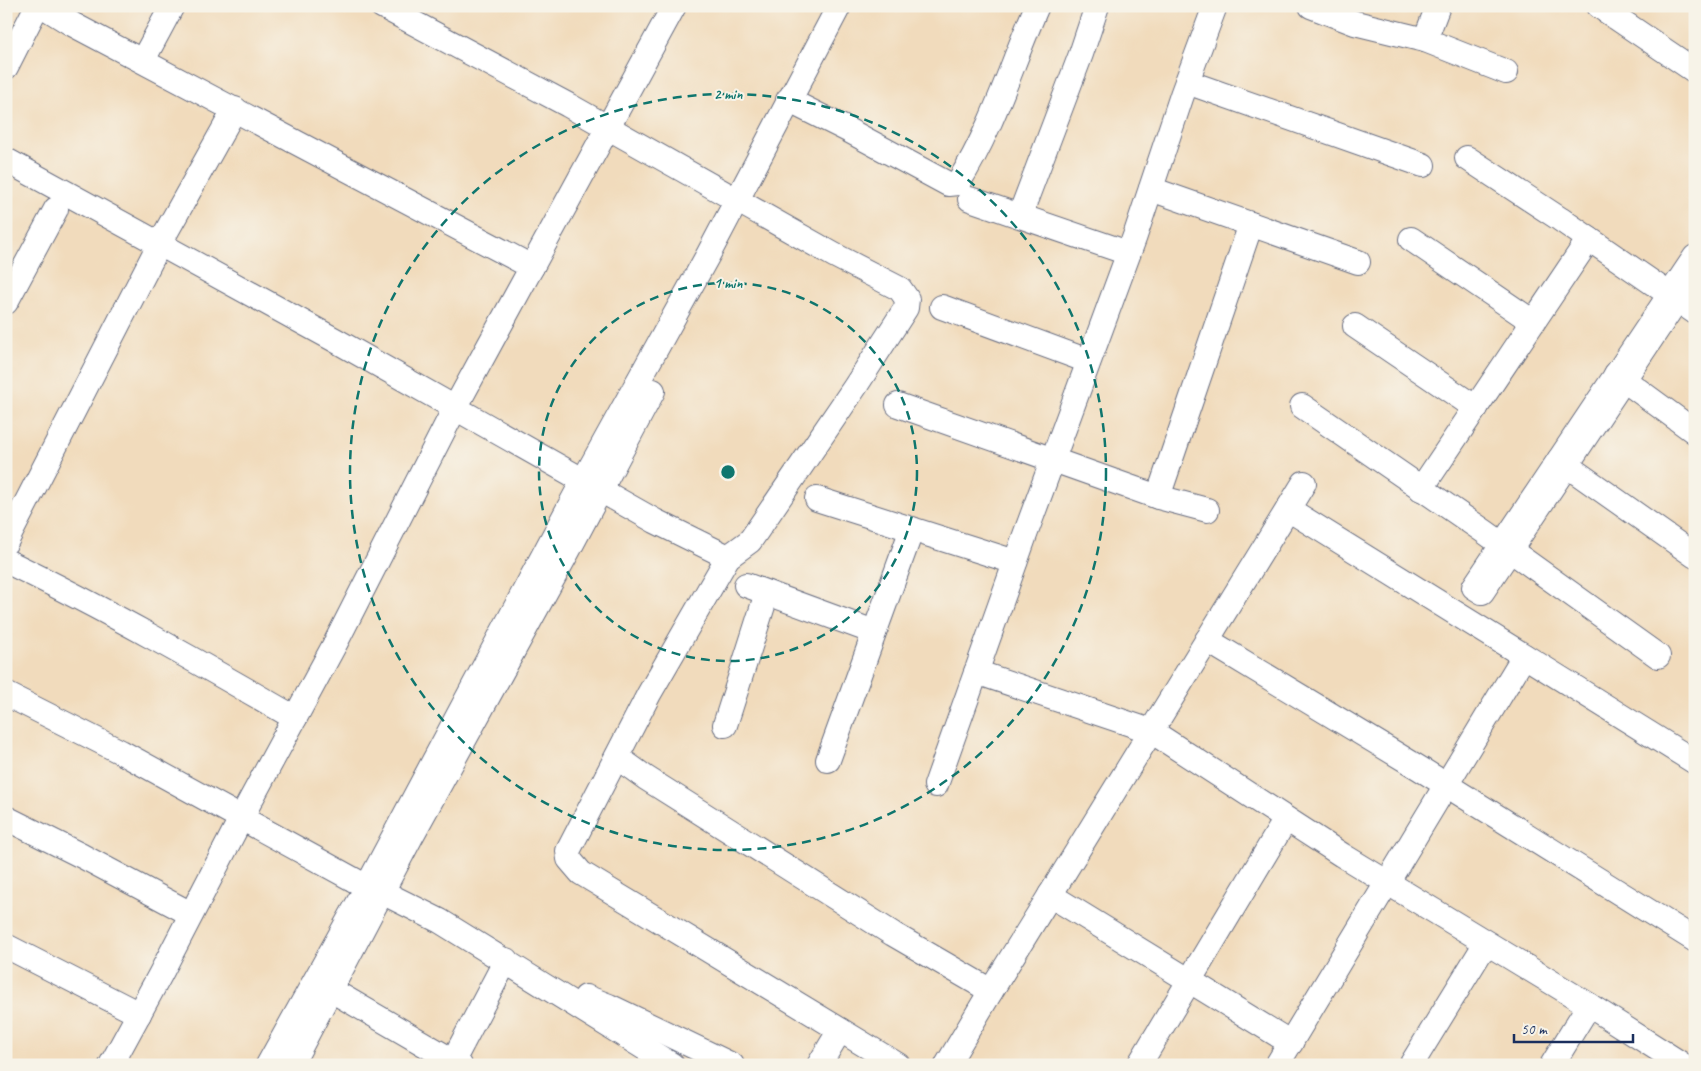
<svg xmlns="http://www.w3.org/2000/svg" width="1701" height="1071" font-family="Caveat,sans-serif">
<rect width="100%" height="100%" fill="#f7f3e8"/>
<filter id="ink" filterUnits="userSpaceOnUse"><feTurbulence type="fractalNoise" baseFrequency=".02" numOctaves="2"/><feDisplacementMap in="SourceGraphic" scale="10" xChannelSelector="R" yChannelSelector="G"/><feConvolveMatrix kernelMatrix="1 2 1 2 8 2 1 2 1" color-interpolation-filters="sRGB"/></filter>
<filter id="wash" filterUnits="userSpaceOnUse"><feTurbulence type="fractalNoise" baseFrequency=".0096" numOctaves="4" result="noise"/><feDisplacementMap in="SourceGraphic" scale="20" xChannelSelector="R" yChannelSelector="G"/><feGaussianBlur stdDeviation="1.12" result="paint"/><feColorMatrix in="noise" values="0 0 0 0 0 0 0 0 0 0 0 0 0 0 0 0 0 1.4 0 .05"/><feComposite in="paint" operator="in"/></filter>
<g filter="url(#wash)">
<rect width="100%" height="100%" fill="#f1dbbc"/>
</g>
<g filter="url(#ink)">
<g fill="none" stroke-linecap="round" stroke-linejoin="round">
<defs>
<g id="minor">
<polyline points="43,6 72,24 532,267"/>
<polyline points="382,6 568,105 834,255 900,289 907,299 906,308 855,387 750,541 728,557 717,576 649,694 568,851 569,859 581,873 898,1065"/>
<polyline points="1311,6 1355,23 1425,40 1506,72"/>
<polyline points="1599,6 1695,71"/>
<polyline points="1425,40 1438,6"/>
<polyline points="143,60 172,6"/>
<polyline points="6,67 37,6"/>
<polyline points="1187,82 1423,165"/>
<path d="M788,100l58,29 102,55 10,-1c35,-55 53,-118 79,-177"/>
<polyline points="1467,158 1560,219 1695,312"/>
<polyline points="6,160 335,340 655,521 728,557"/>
<polyline points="1151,189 1358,262"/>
<polyline points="970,199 1128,253"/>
<polyline points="1020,215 1081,54 1097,6"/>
<polyline points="1411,239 1533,322"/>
<polyline points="1695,257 1474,587 1482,592 1695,273"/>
<polyline points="6,302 56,209"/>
<polyline points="942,307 1088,361"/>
<polyline points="1355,326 1476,408"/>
<polyline points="1616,374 1695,432"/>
<polyline points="898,405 1158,497 1207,510"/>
<polyline points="1302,406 1485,532 1658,656"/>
<polyline points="1559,460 1695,556"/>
<polyline points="1421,489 1589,239"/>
<polyline points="1158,497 1251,224"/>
<polyline points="817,499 1015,562"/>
<polyline points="1288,509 1695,762"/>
<polyline points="6,542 160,243 235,109"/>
<path d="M6,561c99,48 194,102 289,157"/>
<polyline points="746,585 874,632"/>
<polyline points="1207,640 1419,768 1695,940"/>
<polyline points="976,672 1151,731 1342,855 1584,1002 1683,1065"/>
<polyline points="6,694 121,752 367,887"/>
<polyline points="725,725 767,593"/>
<polyline points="617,757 646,778 893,934 991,991"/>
<polyline points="828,760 912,529"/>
<polyline points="936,785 1025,535 1135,236 1182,95 1215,6"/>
<polyline points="6,818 82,856 191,914"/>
<polyline points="382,892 440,921 672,1065"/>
<polyline points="1050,895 1291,1043"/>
<polyline points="6,946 139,1014"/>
<polyline points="319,983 460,1065"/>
<polyline points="586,997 609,1006 732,1065"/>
<polyline points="453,1061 506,960"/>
<polyline points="111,1065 160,975 249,803 336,642 455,408 674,6"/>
<polyline points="268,1065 362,896 583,481 708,255 839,6"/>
<polyline points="291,1065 412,835 568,551 653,391"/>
<polyline points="819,1065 840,1030"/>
<polyline points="947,1065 991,991 1304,483"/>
<polyline points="1139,1065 1286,819"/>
<polyline points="1277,1065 1524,656"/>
<polyline points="1411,1065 1486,943"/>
<polyline points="1552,1065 1589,1005"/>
</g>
</defs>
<use href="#minor" stroke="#666b7f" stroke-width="26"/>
<use href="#minor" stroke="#fff" stroke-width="24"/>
</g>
</g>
<g fill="none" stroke="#0f766e" stroke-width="2.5" stroke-dasharray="9 6">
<circle cx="728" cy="472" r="189"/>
<circle cx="728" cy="472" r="378"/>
</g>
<circle cx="728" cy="472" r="8" fill="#0f766e" stroke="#f7f3e8" stroke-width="2.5"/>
<g font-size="15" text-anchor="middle" font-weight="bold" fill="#0f766e" stroke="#f7f3e8" stroke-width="4" stroke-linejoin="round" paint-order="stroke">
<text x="728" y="99">2 min</text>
<text x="728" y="288">1 min</text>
</g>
<rect width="1701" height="1071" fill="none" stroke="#f7f3e8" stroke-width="25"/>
<path d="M1514 1034v8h119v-8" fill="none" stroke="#1b2f5e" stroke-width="2.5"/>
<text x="1521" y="1034" font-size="15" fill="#1b2f5e" stroke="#f7f3e8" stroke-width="4" paint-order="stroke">50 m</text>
</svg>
